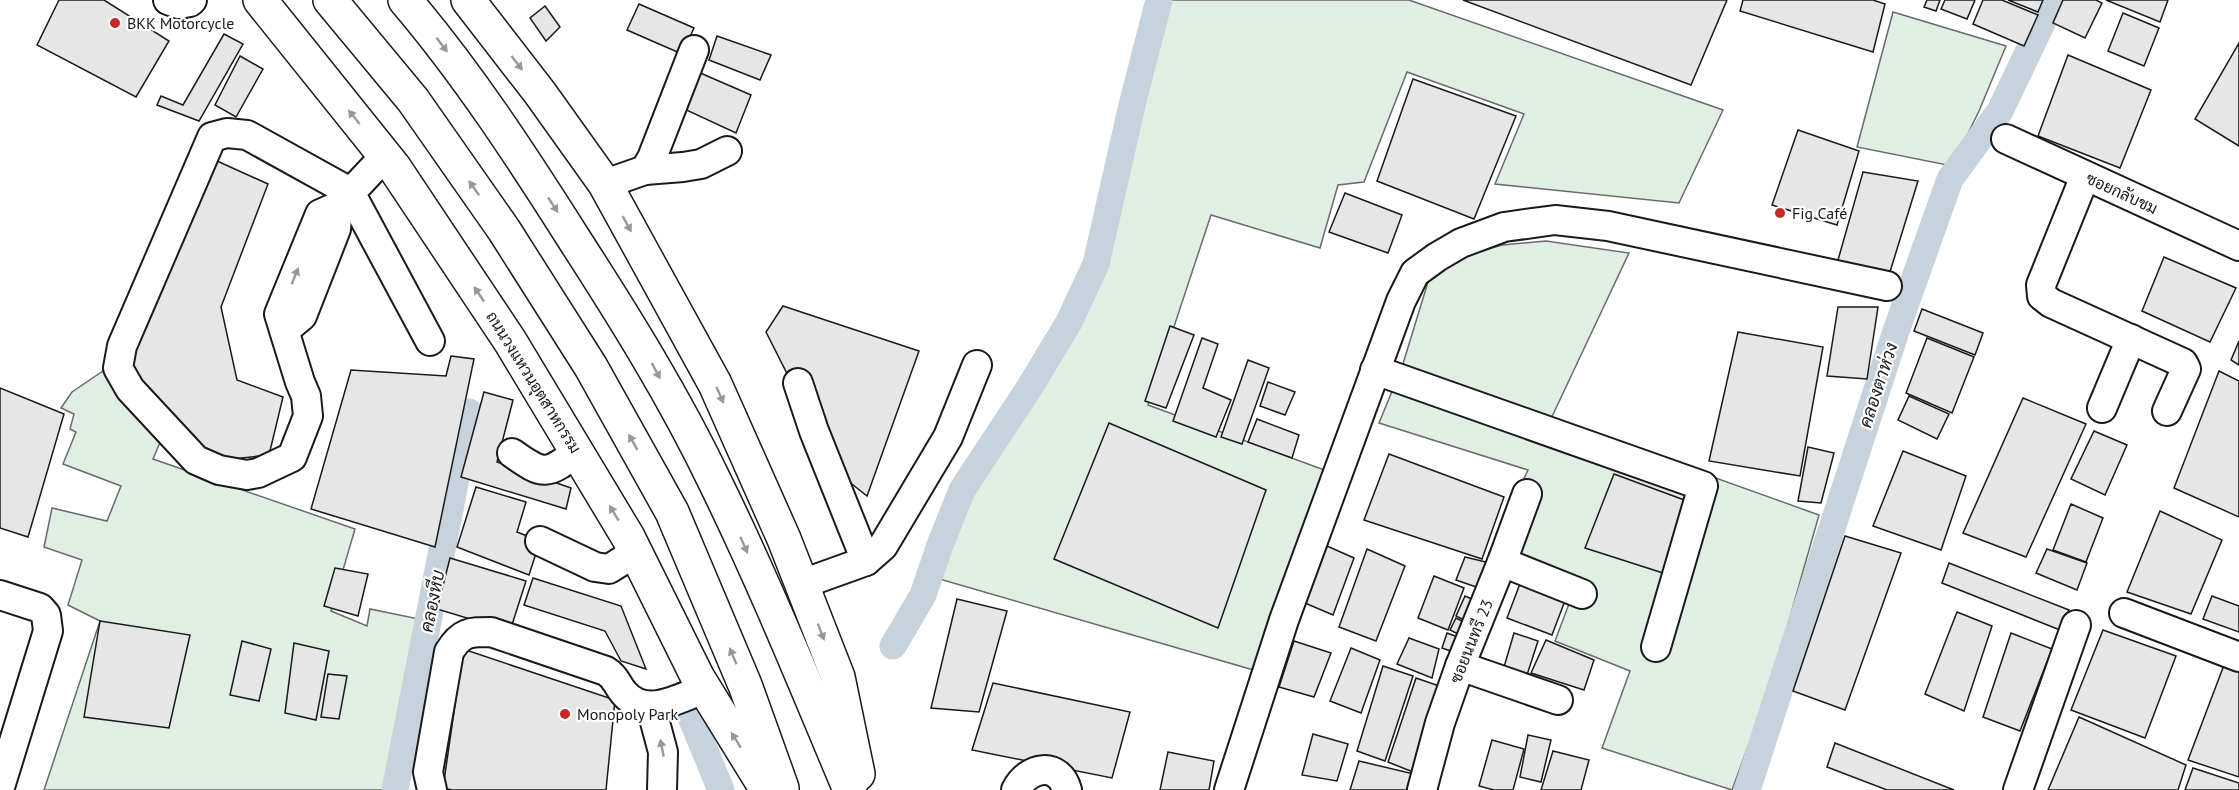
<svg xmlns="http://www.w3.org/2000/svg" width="2239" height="790" font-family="'PT Sans',Sarabun,sans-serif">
<rect width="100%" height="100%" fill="#fff"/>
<g fill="#e0efe3" stroke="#6a6a6a" stroke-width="1.5">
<polygon points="1168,0 1409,0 1723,110 1679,203 1495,184 1524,114 1407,72 1364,182 1338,185 1320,248 1211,215 1148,405 1327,471 1257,671 936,578 962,504 1055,358 1097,279 1128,174"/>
<polygon points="1893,12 2006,46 1979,111 1952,166 1857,147"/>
<polygon points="1546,241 1629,253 1549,423 1629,447 1819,515 1770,687 1732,790 1602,748 1630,671 1555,641 1578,580 1489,553 1528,470 1379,423 1402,367 1428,282 1458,258 1502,245"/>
<polygon points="106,369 163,435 153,459 355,529 331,611 367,626 370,609 419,619 392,772 385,790 44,790 100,621 68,605 82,560 44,547 52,508 107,521 121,486 63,464 76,432 70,429 74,414 61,408 72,392"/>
</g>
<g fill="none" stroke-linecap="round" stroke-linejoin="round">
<g stroke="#c6d2dc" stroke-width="27">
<polyline points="893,646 923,595 940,545 962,490 1031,385 1069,322 1096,264 1132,105 1159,0"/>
<polyline points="686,705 721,790"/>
<polyline points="395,790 469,412"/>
<polyline points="1747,790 1896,331 1950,179 2000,111 2053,0"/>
</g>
</g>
<g fill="#e6e6e6" stroke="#1a1a1a" stroke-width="1.5">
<polygon points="59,0 104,0 169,41 136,97 37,45"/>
<polygon points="1463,0 1727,0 1691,85"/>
<polygon points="1743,0 1873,0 1885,4 1873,52 1740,11"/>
<polygon points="1927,0 1940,0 1936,11 1924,7"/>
<polygon points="1945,0 1975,0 1967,19 1941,9"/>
<polygon points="1983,0 2002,0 2038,15 2024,46 1973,24"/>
<polygon points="2008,0 2043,0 2038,12"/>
<polygon points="2063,0 2096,0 2102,3 2085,38 2053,23"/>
<polygon points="2106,0 2168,0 2160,22"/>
<polygon points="639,4 694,28 682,54 627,30"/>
<polygon points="545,6 560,27 546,41 530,18"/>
<polygon points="2123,13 2159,28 2144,66 2108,51"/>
<polygon points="224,34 243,44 199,121 157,105 161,96 183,105"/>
<polygon points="717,36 771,55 760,80 709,60"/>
<polygon points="2239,43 2239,146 2195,119"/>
<polygon points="2068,55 2151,90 2120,168 2038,136"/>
<polygon points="240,56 263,69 236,117 215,105"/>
<polygon points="698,72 751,95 736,133 682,108"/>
<polygon points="1413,79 1516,116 1474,219 1377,181"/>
<polygon points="1798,130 1859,151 1837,225 1772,205"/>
<polygon points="206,156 268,184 221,307 237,380 283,397 269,455 222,460 198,452 123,371"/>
<polygon points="1863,172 1918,181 1889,275 1838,260"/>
<polygon points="1345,193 1402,215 1388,253 1329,232"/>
<polygon points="2164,257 2236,288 2210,342 2142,311"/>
<polygon points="783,306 919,351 867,496 837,472 766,332"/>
<polygon points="1838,307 1878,307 1867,379 1827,376"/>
<polygon points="1922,309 1983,333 1975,355 1914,331"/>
<polygon points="1170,326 1194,335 1166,408 1145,401"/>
<polygon points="1738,332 1823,347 1800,476 1709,461"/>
<polygon points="1202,338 1218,344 1203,388 1231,400 1216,437 1173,421"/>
<polygon points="1927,338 1974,357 1952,413 1906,393"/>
<polygon points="2239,341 2239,365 2231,360"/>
<polygon points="451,356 474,359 435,547 311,509 351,370 446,376"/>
<polygon points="1248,360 1269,368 1242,444 1221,437"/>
<polygon points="2219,371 2239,381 2239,517 2174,488"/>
<polygon points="1268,382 1295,392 1285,415 1260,406"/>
<polygon points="0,388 64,414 28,537 0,528"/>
<polygon points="484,392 513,400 497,462 571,488 566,509 461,477"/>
<polygon points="1909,396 1949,414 1937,439 1898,420"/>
<polygon points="2023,398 2086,424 2026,557 1963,533"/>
<polygon points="1257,419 1299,435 1292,458 1248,442"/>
<polygon points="1109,423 1266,490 1218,628 1054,559"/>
<polygon points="2094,431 2127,445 2105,495 2071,479"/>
<polygon points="1808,447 1834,453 1821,503 1798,501"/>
<polygon points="1903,451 1966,476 1941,550 1873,526"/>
<polygon points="1389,454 1504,497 1482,559 1364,520"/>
<polygon points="1614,474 1687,501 1663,573 1585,548"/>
<polygon points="476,487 526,502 517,532 540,541 529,575 457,547"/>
<polygon points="2071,504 2103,518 2086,562 2053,550"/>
<polygon points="2160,511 2222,540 2191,614 2127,592"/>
<polygon points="1845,536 1901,553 1845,710 1793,691"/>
<polygon points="1327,546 1354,558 1333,615 1305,603"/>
<polygon points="1367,549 1405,566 1376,641 1339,627"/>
<polygon points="2047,549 2087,563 2077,590 2036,573"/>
<polygon points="1465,557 1490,563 1482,589 1456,580"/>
<polygon points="450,558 526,581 510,631 437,609"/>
<polygon points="1949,563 2069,610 2060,630 1942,583"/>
<polygon points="335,568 368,574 358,616 324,606"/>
<polygon points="1434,576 1464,588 1448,630 1418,618"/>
<polygon points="533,578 621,606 646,669 621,661 605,631 524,605"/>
<polygon points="1521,581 1566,598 1552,635 1507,618"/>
<polygon points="1465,596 1483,604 1474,625 1456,616"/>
<polygon points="2212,596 2239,606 2239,632 2203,619"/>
<polygon points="957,599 1007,611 979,712 931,708"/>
<polygon points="1957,612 1992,626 1964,711 1925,694"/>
<polygon points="1456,618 1474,627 1468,639 1450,630"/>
<polygon points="100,621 190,635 169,728 84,717"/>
<polygon points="2103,630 2176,656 2145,738 2071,710"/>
<polygon points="1447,633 1466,640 1462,655 1442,648"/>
<polygon points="1514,633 1538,641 1527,675 1504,667"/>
<polygon points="2011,633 2052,649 2020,731 1983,717"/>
<polygon points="1409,638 1439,649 1432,678 1397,664"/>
<polygon points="1546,640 1594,660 1584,690 1531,673"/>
<polygon points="242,641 271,649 259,701 230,695"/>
<polygon points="1294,641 1331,653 1314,697 1279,687"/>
<polygon points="294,643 329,651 316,720 285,713"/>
<polygon points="1351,648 1380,660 1361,713 1330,701"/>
<polygon points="463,649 615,700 606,790 452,790 443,788"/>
<polygon points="2224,665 2239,671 2239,777 2188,760"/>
<polygon points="1383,666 1413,676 1385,761 1357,751"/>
<polygon points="328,674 347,676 339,719 321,717"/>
<polygon points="1416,678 1445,688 1418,774 1388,762"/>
<polygon points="993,683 1130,712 1112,778 972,750"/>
<polygon points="2079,717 2186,765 2178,790 2048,790"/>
<polygon points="1313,734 1348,744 1337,781 1302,775"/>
<polygon points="1528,735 1551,740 1541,782 1520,777"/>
<polygon points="1492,740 1524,749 1513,790 1494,790 1479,786"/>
<polygon points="1835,743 1954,790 1887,790 1827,767"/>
<polygon points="1553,751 1589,760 1581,790 1541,790"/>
<polygon points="1168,752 1214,761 1209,790 1160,790"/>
<polygon points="1359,761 1418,775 1414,790 1350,790"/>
<polygon points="2193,768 2239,783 2239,790 2185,790"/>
</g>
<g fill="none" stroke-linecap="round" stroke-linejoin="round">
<defs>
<g id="minor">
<polyline points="168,0 179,4 190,2 192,0"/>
<polyline points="2006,139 2239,246"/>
<polyline points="385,156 338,206 320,214 279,314 300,382 306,396 308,416 292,457 258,473 247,475 219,470 196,460 130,389 118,368 122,346 212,137 227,133 247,135 350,192 430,341"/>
<polyline points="645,170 683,167 701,164 727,151"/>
<polyline points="2085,176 2041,285 2042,296 2051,303 2183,363 2186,369 2167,411"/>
<polyline points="605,184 645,170 652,158 694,50"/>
<polyline points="285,330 302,316 336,229 338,206"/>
<polyline points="1375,370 1703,486 1656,647"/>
<polyline points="798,383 814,431 866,561"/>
<polyline points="2102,408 2131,339"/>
<path d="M512,453c32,23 35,22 65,-1"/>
<polyline points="540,541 595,567 609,569 636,552"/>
<polyline points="1502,562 1582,594"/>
<polyline points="802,584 866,561 883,546 948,437 977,365"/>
<polyline points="0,595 40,608 46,615 48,631 0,787"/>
<polyline points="2124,613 2239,657"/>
<polyline points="1460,666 1558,700"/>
<polyline points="651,707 663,752 662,790"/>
<path d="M432,790l-4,-18 21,-120c12,-20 20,-20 42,-20l115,39c11,7 10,13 18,22 22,26 55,5 80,-4"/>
<path d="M1016,790c12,-24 43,-29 51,0"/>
<polyline points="1229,790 1284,620 1401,301 1415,273 1437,257 1461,243 1504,227 1555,220 1608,226 1887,286"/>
<polyline points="1422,790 1440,723 1460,666 1502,562 1527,494"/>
<polyline points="2018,790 2076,625"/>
</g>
<g id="major">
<polyline points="260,0 394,167 510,341 628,537 698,678 767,790"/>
<polyline points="330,0 413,100 504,230 591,367 672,512 745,685 782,788"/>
<path d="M405,0c63,74 117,157 169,239 51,79 101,159 142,245 49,100 91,204 134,306"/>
<polyline points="468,0 540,93 605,184 715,384 784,539 838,677 858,774"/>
</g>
</defs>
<use href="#minor" stroke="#1a1a1a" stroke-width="32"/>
<use href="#major" stroke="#1a1a1a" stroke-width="36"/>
<use href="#minor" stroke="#fff" stroke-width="28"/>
<use href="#major" stroke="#fff" stroke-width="33"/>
</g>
<defs><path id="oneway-solid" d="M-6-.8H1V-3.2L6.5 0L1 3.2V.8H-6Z" transform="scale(1.5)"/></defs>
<g fill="#989898">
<use href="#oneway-solid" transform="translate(442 45) rotate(53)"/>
<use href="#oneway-solid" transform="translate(517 63) rotate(52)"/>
<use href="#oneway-solid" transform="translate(354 117) rotate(-129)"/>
<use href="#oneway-solid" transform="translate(474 188) rotate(-125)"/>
<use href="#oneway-solid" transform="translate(553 205) rotate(57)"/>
<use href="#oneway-solid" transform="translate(627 224) rotate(61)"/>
<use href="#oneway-solid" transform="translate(295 276) rotate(-68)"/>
<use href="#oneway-solid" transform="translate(479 294) rotate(-124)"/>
<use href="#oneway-solid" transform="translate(656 371) rotate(62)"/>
<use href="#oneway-solid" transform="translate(720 395) rotate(66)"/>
<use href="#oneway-solid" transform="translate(633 442) rotate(-119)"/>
<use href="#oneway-solid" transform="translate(614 513) rotate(-121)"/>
<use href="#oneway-solid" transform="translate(744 545) rotate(66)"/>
<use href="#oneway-solid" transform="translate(821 632) rotate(69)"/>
<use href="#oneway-solid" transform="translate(733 656) rotate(-113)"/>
<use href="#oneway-solid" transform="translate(736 740) rotate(-122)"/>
<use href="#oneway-solid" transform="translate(662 748) rotate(-101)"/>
</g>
<g fill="#c62828" stroke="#fff" stroke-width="2">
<circle cx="115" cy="23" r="6"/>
<circle cx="1780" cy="213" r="6"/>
<circle cx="565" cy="714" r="6"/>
</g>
<g text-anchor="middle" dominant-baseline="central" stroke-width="4.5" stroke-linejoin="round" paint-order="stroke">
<g font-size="16" fill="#1a1a1a" stroke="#fff" text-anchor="start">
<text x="127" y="23">BKK Motorcycle</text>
<text x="1792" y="213">Fig Café</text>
<text x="577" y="714">Monopoly Park</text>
</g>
<g font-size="16" fill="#1a1a1a" stroke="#fff">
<text transform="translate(2122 193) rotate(25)">ซอยกลับชม</text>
<text transform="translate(534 382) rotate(58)">ถนนวงแหวนอุตสาหกรรม</text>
<text transform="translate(1471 641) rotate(-68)">ซอยนนทรี 23</text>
</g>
<g font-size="18" font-style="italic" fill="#1a1a1a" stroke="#fff">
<text transform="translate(1878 385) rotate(-72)">คลองตาห่วง</text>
<text transform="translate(432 601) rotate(-79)">คลองหีบ</text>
</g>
</g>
</svg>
